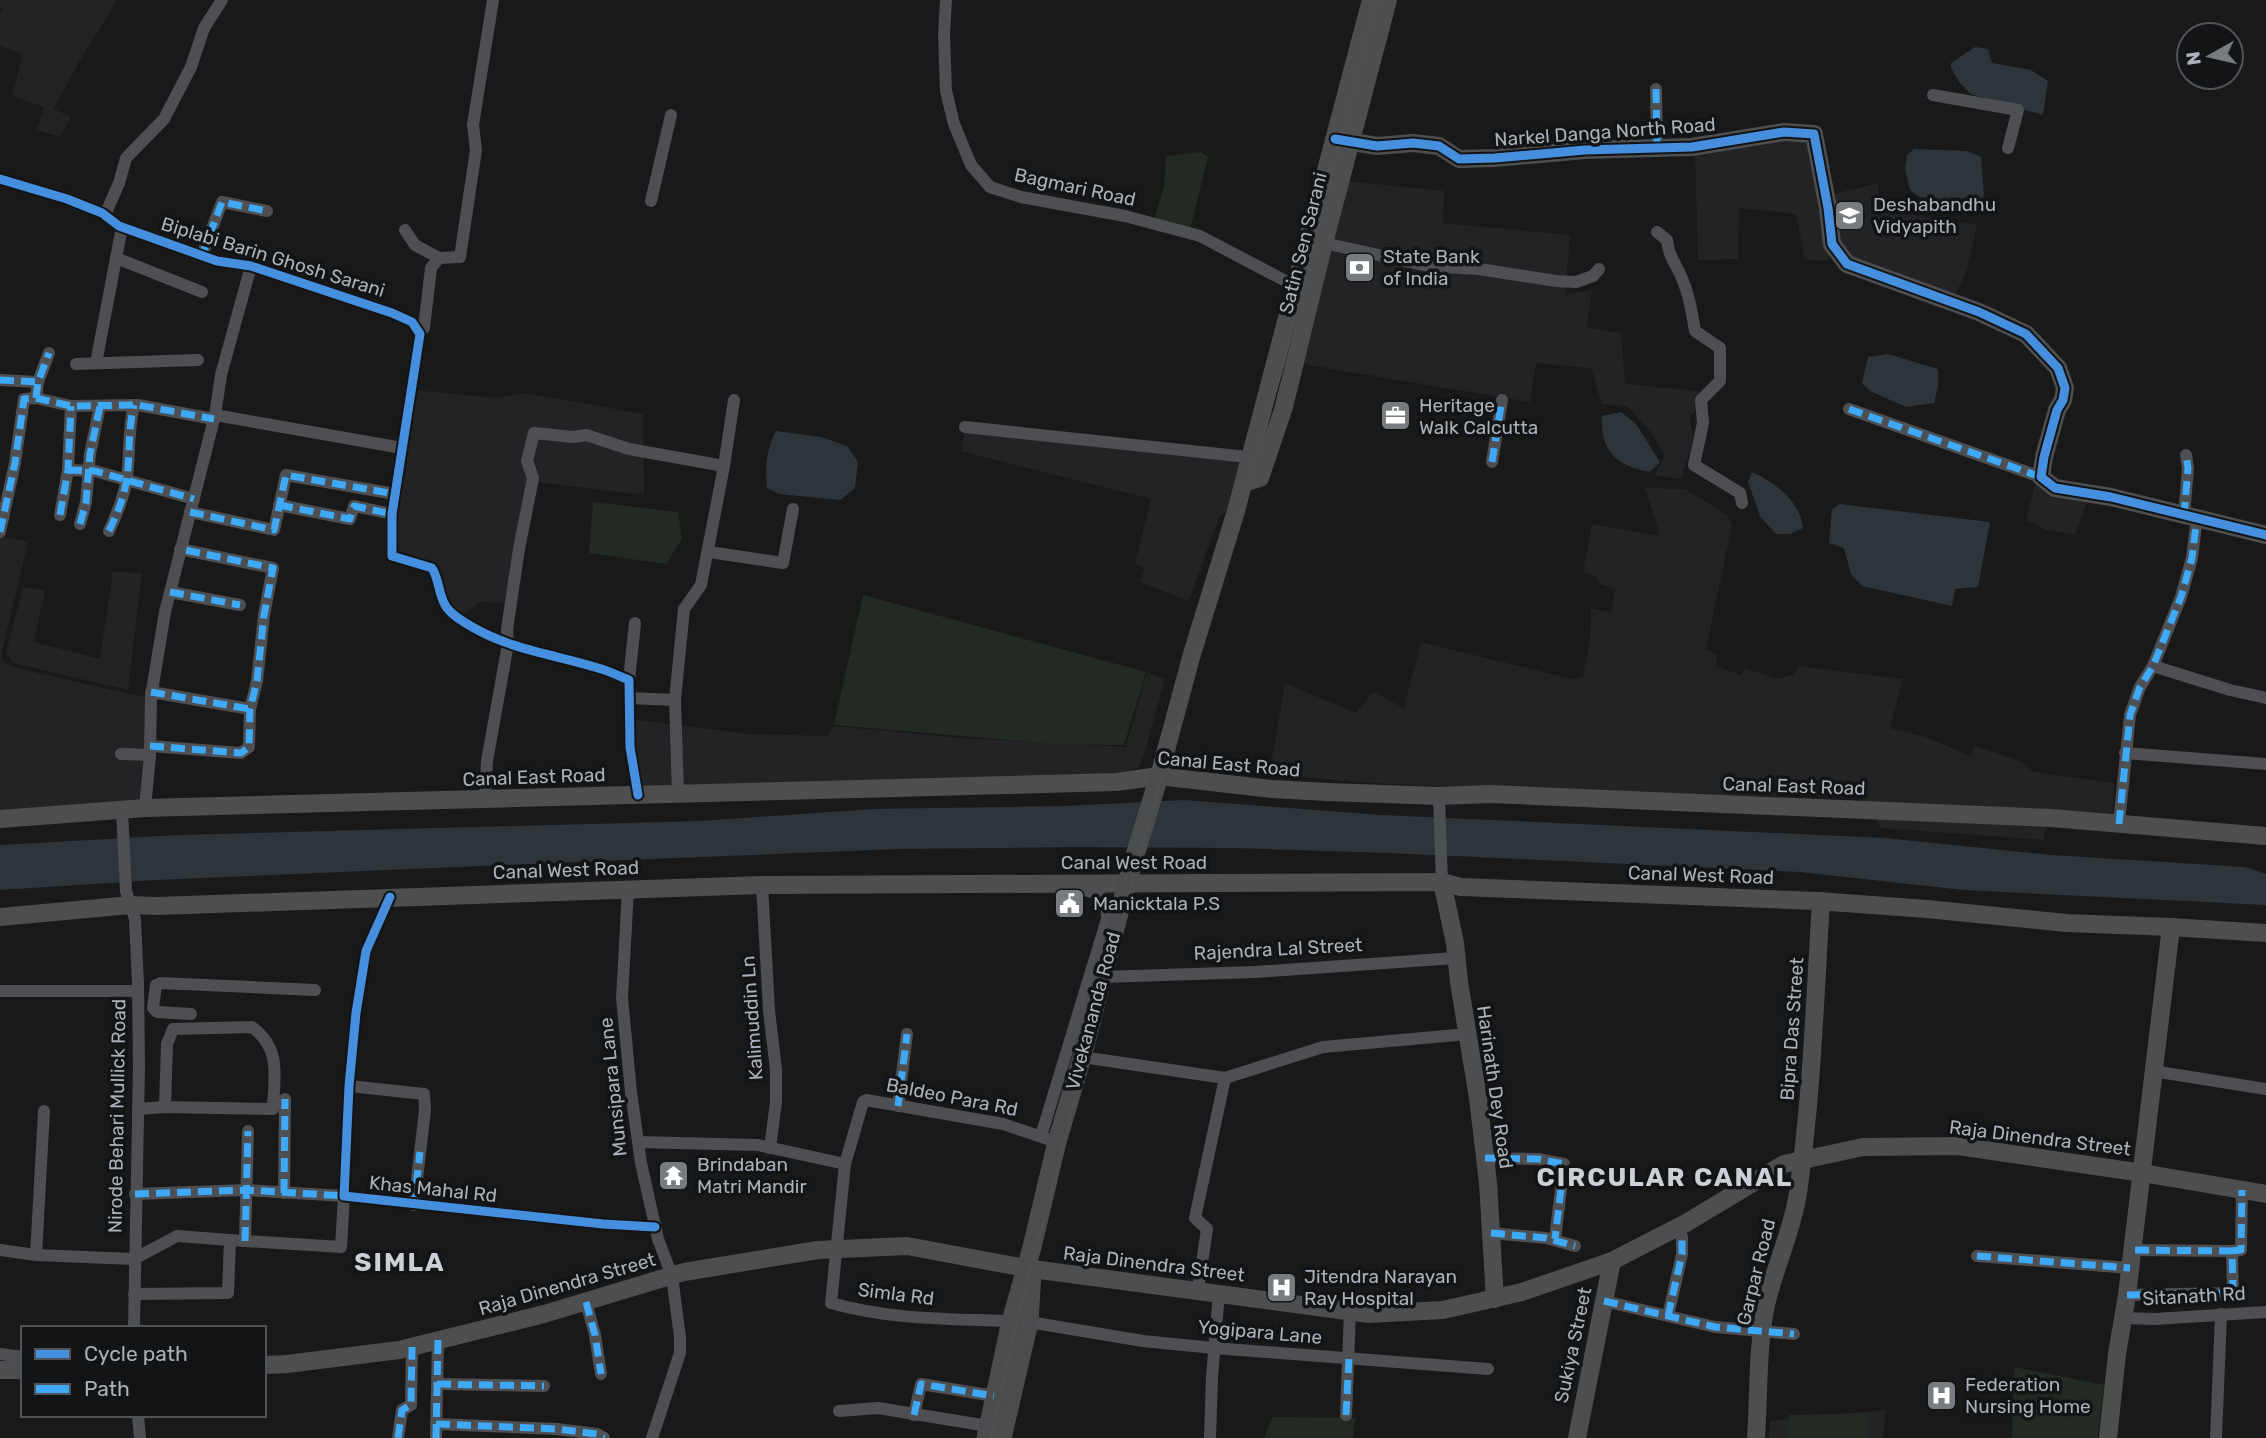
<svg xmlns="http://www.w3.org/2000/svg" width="2266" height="1438" font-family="Rubik,sans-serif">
<rect width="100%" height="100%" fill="#191919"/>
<g fill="#232325">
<polygon points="0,0 117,0 77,65 54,109 71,117 60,137 37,130 44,107 12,96 23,54 0,46 0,14 2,9 0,7"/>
<polygon points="1799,137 1814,148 1832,255 1826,261 1805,260 1796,214 1739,208 1738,259 1698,260 1695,151"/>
<polygon points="1347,181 1444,191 1443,223 1570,235 1565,295 1592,290 1587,327 1621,333 1625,384 1707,392 1706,399 1690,417 1693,440 1681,479 1654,475 1665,455 1650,431 1627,406 1602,404 1591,368 1536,363 1530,402 1303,364 1327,269"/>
<polygon points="1878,183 1881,210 1977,225 1966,273 1953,298 1849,260 1837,245 1829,195"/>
<polygon points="413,390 497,398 526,393 643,414 644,495 528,481 505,603 480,602 464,615 451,608 439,574 394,555 394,514"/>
<polygon points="965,430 1246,462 1229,511 1219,517 1189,601 1140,582 1144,568 1135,563 1151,499 961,451"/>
<polygon points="2035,484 2088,500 2075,535 2047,530 2026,520"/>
<polygon points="1645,488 1685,489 1727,515 1732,525 1706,649 1717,655 1716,666 1741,675 1744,668 1777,679 1793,675 1799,666 1903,679 1890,728 1926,737 1970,756 1975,746 2020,761 2034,772 2114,783 2113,817 2047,810 2044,840 1881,828 1861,797 1602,794 1374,783 1273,775 1272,760 1285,683 1356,713 1373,692 1404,708 1421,642 1572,679 1583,677 1590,639 1591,608 1611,613 1615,589 1600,584 1596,576 1583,572 1592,524 1660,536"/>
<polygon points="0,536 28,542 1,655 4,662 12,667 148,698 142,805 0,816"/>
<polygon points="113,572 142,573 128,690 13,663 6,653 23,587 45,590 34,642 100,659"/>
<polygon points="1147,672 1165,679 1145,751 1140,766 1115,779 640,792 631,719 748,734 827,736 833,726 961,738 1126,747"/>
<polygon points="1886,1410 1883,1438 1769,1438 1770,1421"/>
</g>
<g fill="#232a23">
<polygon points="1201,152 1208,157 1190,230 1154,221 1164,186 1166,156"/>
<polygon points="593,502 678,512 682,539 666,564 589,553"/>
<polygon points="863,595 1146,672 1124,745 1057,744 834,725"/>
<polygon points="2014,1367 2104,1385 2098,1438 2012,1438"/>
<polygon points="1868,1413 1869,1438 1787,1438 1789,1415"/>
<polygon points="1273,1417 1355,1418 1353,1438 1264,1438"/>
</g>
<g fill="#2d353b">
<polygon points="1975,47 1988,49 1992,63 2031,70 2048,81 2043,115 1971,94 1959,82 1951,68 1951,63"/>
<path d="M1914,149l54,2 13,6 3,39c-24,28 -50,11 -74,-6l-5,-22 2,-13z"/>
<polygon points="1888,354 1938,369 1938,386 1934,403 1906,407 1870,391 1862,383 1868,357"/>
<path d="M1621,412l15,12 24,38 -10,10c-33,-6 -50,-20 -48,-56z"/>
<path d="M776,431l45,6 26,9 11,16 -3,26 -15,12 -61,-6 -12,-6c-2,-19 -1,-40 9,-57z"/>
<path d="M1752,472c24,11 48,29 51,56l-13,6h-14l-16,-18 -12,-34z"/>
<polygon points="1839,504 1990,522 1978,587 1955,589 1952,606 1862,586 1851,574 1844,548 1829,543 1832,510"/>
<polygon points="1184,800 1381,815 1885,838 2052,855 2245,867 2266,874 2266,905 1964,890 1800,872 1389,853 1234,848 1075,847 899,849 575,862 157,880 0,890 0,845 178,835 700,821 873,809 1066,806"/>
</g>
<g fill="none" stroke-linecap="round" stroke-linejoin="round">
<g stroke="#4e4f52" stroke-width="12">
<polyline points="946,0 944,34 946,91 954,124 971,165 990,187 1021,197 1125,216 1200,236 1295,286"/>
<polyline points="1656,89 1657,147"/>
<polyline points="1933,95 2018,110 2008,148"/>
<path d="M0,179l67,20 35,14 17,13 98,35 34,5 141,47 20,9 8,12 -28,180v42l40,12c8,13 6,28 15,40 6,8 18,15 27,20 39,22 82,27 124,40 11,3 21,8 31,12l1,67 8,48"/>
<polyline points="651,201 671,115"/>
<polyline points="105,215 119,183 126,158 164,119 191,67 204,28 222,0"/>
<polyline points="405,230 415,245 439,258"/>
<path d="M1657,232l10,8c2,17 8,22 14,36 8,18 11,37 14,55l25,17v33l-19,19 2,23 -9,42 46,28 2,10"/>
<polyline points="1324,243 1428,266 1479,269 1556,281 1576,282 1593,276 1599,269"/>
<polyline points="202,255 222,202 267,211"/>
<polyline points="116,258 202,292"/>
<polyline points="424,328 431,268 439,258 460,257 476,150 473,125 493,0"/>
<polyline points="96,363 122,227"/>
<polyline points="76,364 198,360"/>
<polyline points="0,380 38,382"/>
<polyline points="36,398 38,382 49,353"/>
<polyline points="1849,409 2041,477"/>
<polyline points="215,415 402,448"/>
<polyline points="965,427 1257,458"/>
<polyline points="1492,462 1502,400"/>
<polyline points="724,466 734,400"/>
<polyline points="68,470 95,471 194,499"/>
<polyline points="279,505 350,519 354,506 392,514"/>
<polyline points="190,512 274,530 286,475 395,494"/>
<polyline points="60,515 68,470 71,406"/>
<polyline points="2184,516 2188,468 2186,455"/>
<polyline points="80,524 86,502 90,454 100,406"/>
<path d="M109,531c8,-17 15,-34 18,-53 3,-24 1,-49 7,-73"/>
<polyline points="0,532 15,463 24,399 36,398 71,406 138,405 214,419"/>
<polyline points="709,552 783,563 793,509"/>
<polyline points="170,592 240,605"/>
<polyline points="2153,666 2230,690 2266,698"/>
<polyline points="629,680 635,623"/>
<polyline points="151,692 250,709"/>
<polyline points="675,700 678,794"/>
<polyline points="150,746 241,753 249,747 250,709 257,681 264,615 273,568 180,549"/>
<polyline points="2125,753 2266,764"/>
<polyline points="121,754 150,755"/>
<polyline points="1439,796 1442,882"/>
<polyline points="485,799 487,761 508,644 507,629 519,549 533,478 527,461 534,433 573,437 586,435 629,449 724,466 701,585 684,609 675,700 629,698"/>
<polyline points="145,808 150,755 151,697 165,612 215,415 221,375 251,266"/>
<polyline points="122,810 126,891 135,919 138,984 139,1067 134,1328"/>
<polyline points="2119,824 2130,715 2140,687 2153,666 2181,597 2192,558 2197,517"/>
<polyline points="762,885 769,1010 776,1070 776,1102 770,1148"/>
<polyline points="628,889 622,998 631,1092 641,1163 658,1239 672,1276 680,1337 680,1353 652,1438"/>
<polyline points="390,897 366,951 356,1013 349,1086 344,1196 603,1224 655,1227"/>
<polyline points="1102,977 1255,972 1456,958"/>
<polyline points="0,991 138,991"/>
<polyline points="191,1014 157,1012 153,1008 156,985 161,983 315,990"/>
<polyline points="1082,1057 1225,1078 1323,1047 1468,1034"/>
<polyline points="2153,1071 2266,1089"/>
<polyline points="349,1086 424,1094 425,1110 414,1205"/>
<polyline points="898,1106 907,1034"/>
<path d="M138,1109l27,-2 108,2c1,-32 9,-60 -21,-82l-79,2 -6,15 -2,63"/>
<path d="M1041,1136l66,-217c1,-21 -9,-29 -30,-29"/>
<polyline points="638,1142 758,1145 845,1164"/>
<polyline points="1485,1158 1538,1159 1564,1164 1555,1239"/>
<polyline points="284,1193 285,1099"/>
<polyline points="1491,1233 1546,1238 1575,1246"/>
<polyline points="245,1241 248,1131"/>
<polyline points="0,1250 36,1255 134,1259 177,1236 230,1240"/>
<polyline points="2232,1251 2241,1250 2242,1190"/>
<polyline points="36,1255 44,1111"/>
<polyline points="1977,1256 2130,1268"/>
<polyline points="1198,1290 1207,1229 1195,1218 1225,1078"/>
<polyline points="134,1294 228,1293 230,1240 341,1247 344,1196 247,1190 135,1194"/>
<polyline points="2127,1295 2233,1293 2232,1251 2132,1250"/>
<polyline points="1604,1301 1715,1327 1794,1334"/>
<polyline points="586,1302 595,1335 601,1374"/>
<polyline points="1668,1316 1682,1254 1682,1237"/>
<polyline points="2123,1318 2155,1319 2266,1312"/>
<path d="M1011,1321c-61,-2 -120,-1 -180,-18l14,-139 18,-62 3,-2 137,24 54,18"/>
<polyline points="1029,1322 1143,1341 1214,1348 1488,1369"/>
<polyline points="0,1354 23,1357"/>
<polyline points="437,1384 544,1386"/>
<polyline points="839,1411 878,1408 988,1426"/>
<polyline points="138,1415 140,1438"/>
<polyline points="914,1415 921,1384 994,1396"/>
<polyline points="1346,1415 1350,1311"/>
<polyline points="436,1424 557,1429 597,1434 604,1438"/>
<polyline points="398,1438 402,1410 411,1405 412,1347"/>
<polyline points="436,1438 438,1340"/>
<polyline points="1210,1438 1212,1377 1219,1293"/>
<polyline points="2216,1438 2221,1314"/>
</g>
<g stroke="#4d4e50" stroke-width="18">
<polyline points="1335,139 1377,146 1413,143 1439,146 1459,159 1495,158 1585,150 1692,147 1784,132 1814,134 1828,208 1832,244 1847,264 1979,312 2026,334 2058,368 2065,388 2063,400 2057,410 2044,457 2041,477 2055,488 2111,497 2266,535"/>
<polyline points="1244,483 1260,478 1283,410 1294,366 1324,243 1388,0"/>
<polyline points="1159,776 1192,654 1236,511 1371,0"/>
<polyline points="0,819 145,808 1117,782 1159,776 1272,789 1328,792 1439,796 1489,794 2051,818 2266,836"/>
<polyline points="1442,882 1455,943 1459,982 1478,1098 1488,1183 1495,1299"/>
<polyline points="0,917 131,905 158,906 762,885 1442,882 1461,887 1817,901 1927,909 2066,923 2171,927 2266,933"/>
<polyline points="264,1365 287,1364 399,1350 544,1314 684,1272 818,1250 907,1246 1025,1268 1369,1314 1443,1310 1522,1292 1612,1261 1686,1223 1784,1164 1863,1147 1958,1146 2136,1172 2266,1194"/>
<polyline points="0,1370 23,1370"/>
<polyline points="1577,1438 1612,1261"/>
<path d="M1756,1438c3,-44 1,-89 10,-133 8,-36 27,-76 32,-112 14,-97 17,-195 23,-292"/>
<polyline points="2108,1438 2117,1354 2127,1295 2171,927"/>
</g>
<g stroke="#4b4c4e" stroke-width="19">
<polyline points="986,1438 1011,1321 1032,1247 1057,1142 1082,1057 1127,882 1159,776"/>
<polyline points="1002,1438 1029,1322 1032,1272"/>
</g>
<polyline stroke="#4e5052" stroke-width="2" points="991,1438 1017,1321 1137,863 1284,363 1377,0"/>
<g stroke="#3fa9f5" stroke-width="7" stroke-dasharray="14 7" stroke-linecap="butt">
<polyline points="1656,89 1657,147"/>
<polyline points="202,255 222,202 267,211"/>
<polyline points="0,380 38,382"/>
<polyline points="36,398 38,382 49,353"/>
<polyline points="1849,409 2041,477"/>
<polyline points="1492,462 1502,400"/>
<polyline points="68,470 95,471 194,499"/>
<polyline points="279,505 350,519 354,506 392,514"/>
<polyline points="190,512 274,530 286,475 395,494"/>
<polyline points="60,515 68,470 71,406"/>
<polyline points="2184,516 2188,468 2186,455"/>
<polyline points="80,524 86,502 90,454 100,406"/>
<path d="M109,531c8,-17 15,-34 18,-53 3,-24 1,-49 7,-73"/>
<polyline points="0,532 15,463 24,399 36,398 71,406 138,405 214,419"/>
<polyline points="170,592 240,605"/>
<polyline points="151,692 250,709"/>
<polyline points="150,746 241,753 249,747 250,709 257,681 264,615 273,568 180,549"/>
<polyline points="2119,824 2130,715 2140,687 2153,666 2181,597 2192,558 2197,517"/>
<polyline points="898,1106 907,1034"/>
<polyline points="1485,1158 1538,1159 1564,1164 1555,1239"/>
<polyline points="284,1193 285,1099"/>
<polyline points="135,1194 247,1190 344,1196"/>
<polyline points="414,1205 420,1152"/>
<polyline points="1491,1233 1546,1238 1575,1246"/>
<polyline points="245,1241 248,1131"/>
<polyline points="2232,1251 2241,1250 2242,1190"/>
<polyline points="1977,1256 2130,1268"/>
<polyline points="2127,1295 2233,1293 2232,1251 2132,1250"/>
<polyline points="1604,1301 1715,1327 1794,1334"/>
<polyline points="586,1302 595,1335 601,1374"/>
<polyline points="1668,1316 1682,1254 1682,1237"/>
<polyline points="437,1384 544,1386"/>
<polyline points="914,1415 921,1384 994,1396"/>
<polyline points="1346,1415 1349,1358"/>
<polyline points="436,1424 557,1429 597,1434 604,1438"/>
<polyline points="398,1438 402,1410 411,1405 412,1347"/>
<polyline points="436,1438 438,1340"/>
</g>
<defs>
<g id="cycleway">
<polyline points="1335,139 1377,146 1413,143 1439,146 1459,159 1495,158 1585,150 1692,147 1784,132 1814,134 1828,208 1832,244 1847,264 1979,312 2026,334 2058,368 2065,388 2063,400 2057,410 2044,457 2041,477 2055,488 2111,497 2266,535"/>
<path d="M0,179l67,20 35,14 17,13 98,35 34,5 141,47 20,9 8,12 -28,180v42l40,12c8,13 6,28 15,40 6,8 18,15 27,20 39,22 82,27 124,40 11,3 21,8 31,12l1,67 8,48"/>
<polyline points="390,897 366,951 356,1013 349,1086 344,1196 603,1224 655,1227"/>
</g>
</defs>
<use href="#cycleway" stroke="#131415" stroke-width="13"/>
<use href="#cycleway" stroke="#468fdf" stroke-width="9"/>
</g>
<defs>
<symbol id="school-square" viewBox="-11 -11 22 22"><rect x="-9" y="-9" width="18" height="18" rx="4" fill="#787c81" stroke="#131415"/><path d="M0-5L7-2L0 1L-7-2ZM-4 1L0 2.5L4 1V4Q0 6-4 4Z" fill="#fff"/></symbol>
<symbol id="bank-square" viewBox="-11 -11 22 22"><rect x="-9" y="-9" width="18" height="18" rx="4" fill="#787c81" stroke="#131415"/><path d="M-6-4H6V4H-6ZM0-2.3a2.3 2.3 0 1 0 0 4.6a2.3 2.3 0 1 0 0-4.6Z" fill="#fff"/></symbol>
<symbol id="office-square" viewBox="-11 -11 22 22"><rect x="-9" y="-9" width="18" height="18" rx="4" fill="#787c81" stroke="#131415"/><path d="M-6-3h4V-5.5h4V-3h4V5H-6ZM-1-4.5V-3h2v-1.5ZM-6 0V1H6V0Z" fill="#fff"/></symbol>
<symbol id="civic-square" viewBox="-11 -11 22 22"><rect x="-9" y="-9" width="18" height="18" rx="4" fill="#787c81" stroke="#131415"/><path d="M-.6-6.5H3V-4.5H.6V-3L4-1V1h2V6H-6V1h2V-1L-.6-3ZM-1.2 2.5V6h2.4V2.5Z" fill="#fff"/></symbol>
<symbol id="temple-square" viewBox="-11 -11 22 22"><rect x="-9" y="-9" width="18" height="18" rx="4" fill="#787c81" stroke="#131415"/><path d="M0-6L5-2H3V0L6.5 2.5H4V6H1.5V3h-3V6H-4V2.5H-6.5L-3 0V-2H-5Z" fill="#fff"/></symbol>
<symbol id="hospital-square" viewBox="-11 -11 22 22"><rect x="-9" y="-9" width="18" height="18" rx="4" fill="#787c81" stroke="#131415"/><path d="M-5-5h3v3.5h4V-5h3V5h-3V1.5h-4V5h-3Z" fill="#fff"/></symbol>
</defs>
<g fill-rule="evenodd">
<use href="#school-square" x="1832" y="198" width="35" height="35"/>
<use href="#bank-square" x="1342" y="250" width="35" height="35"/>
<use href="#office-square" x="1378" y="398" width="35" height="35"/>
<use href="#civic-square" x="1052" y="886" width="35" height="35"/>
<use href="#temple-square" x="656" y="1158" width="35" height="35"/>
<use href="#hospital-square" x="1264" y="1270" width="35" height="35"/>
<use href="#hospital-square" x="1924" y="1378" width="35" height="35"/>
</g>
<g text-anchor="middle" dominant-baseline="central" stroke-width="7" stroke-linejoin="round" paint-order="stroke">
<g font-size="19" fill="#abb1b9" stroke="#131415">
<text transform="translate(1605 132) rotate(-4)">Narkel Danga North Road</text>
<text transform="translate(1075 187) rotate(12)">Bagmari Road</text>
<text transform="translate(1303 243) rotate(-76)">Satin Sen Sarani</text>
<text transform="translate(273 257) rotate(17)">Biplabi Barin Ghosh Sarani</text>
<text transform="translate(1229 764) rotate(5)">Canal East Road</text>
<text transform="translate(534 777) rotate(-2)">Canal East Road</text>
<text transform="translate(1794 786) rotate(2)">Canal East Road</text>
<text x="1134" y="862">Canal West Road</text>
<text transform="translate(566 870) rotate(-2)">Canal West Road</text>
<text transform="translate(1701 875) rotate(2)">Canal West Road</text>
<text transform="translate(1278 949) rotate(-3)">Rajendra Lal Street</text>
<text transform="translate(1093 1011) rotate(-75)">Vivekananda Road</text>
<text transform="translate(752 1018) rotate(-94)">Kalimuddin Ln</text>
<text transform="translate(1792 1029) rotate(-86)">Bipra Das Street</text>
<text transform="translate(613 1087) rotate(-96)">Munsipara Lane</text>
<text transform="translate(1495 1087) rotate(82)">Harinath Dey Road</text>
<text transform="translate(952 1097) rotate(11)">Baldeo Para Rd</text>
<text transform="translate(117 1116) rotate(-89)">Nirode Behari Mullick Road</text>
<text transform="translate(2040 1138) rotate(7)">Raja Dinendra Street</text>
<text transform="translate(433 1189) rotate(6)">Khas Mahal Rd</text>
<text transform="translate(1154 1264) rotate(7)">Raja Dinendra Street</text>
<text transform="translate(1756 1272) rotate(-76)">Garpar Road</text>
<text transform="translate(567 1284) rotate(-16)">Raja Dinendra Street</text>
<text transform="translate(896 1294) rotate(7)">Simla Rd</text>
<text transform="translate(2194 1296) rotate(-3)">Sitanath Rd</text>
<text transform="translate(1260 1332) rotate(5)">Yogipara Lane</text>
<text transform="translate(1573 1345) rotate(-78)">Sukiya Street</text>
</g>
<g font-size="19" fill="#abb1b9" stroke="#131415" text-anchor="start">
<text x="1873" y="204">Deshabandhu<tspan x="1873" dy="22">Vidyapith</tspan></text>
<text x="1383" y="256">State Bank<tspan x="1383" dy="22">of India</tspan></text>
<text x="1419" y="405">Heritage<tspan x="1419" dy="22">Walk Calcutta</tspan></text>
<text x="1093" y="903">Manicktala P.S</text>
<text x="697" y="1164">Brindaban<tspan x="697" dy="22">Matri Mandir</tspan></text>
<text x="1304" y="1276">Jitendra Narayan<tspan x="1304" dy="22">Ray Hospital</tspan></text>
<text x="1965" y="1384">Federation<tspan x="1965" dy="22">Nursing Home</tspan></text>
</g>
<g font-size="26" font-weight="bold" letter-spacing="2" fill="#cccfd6" stroke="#131415">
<text x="1665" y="1177">CIRCULAR CANAL</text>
<text x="400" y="1262">SIMLA</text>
</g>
</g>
<rect x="21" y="1326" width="245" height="91" fill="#131415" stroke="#505357" stroke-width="2"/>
<rect x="35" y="1349" width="35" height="10" fill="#468fdf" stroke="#505357" stroke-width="2"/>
<text x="84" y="1361" font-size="21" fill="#abb1b9">Cycle path</text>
<rect x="35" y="1384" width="35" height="10" fill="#3fa9f5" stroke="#505357" stroke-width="2"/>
<text x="84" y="1396" font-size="21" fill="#abb1b9">Path</text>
<g transform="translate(2210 56) rotate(262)"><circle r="33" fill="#131415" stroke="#505357" stroke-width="2"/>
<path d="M0-5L12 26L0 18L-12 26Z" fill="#787c81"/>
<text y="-10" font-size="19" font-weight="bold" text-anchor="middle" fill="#abb1b9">N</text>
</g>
</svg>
